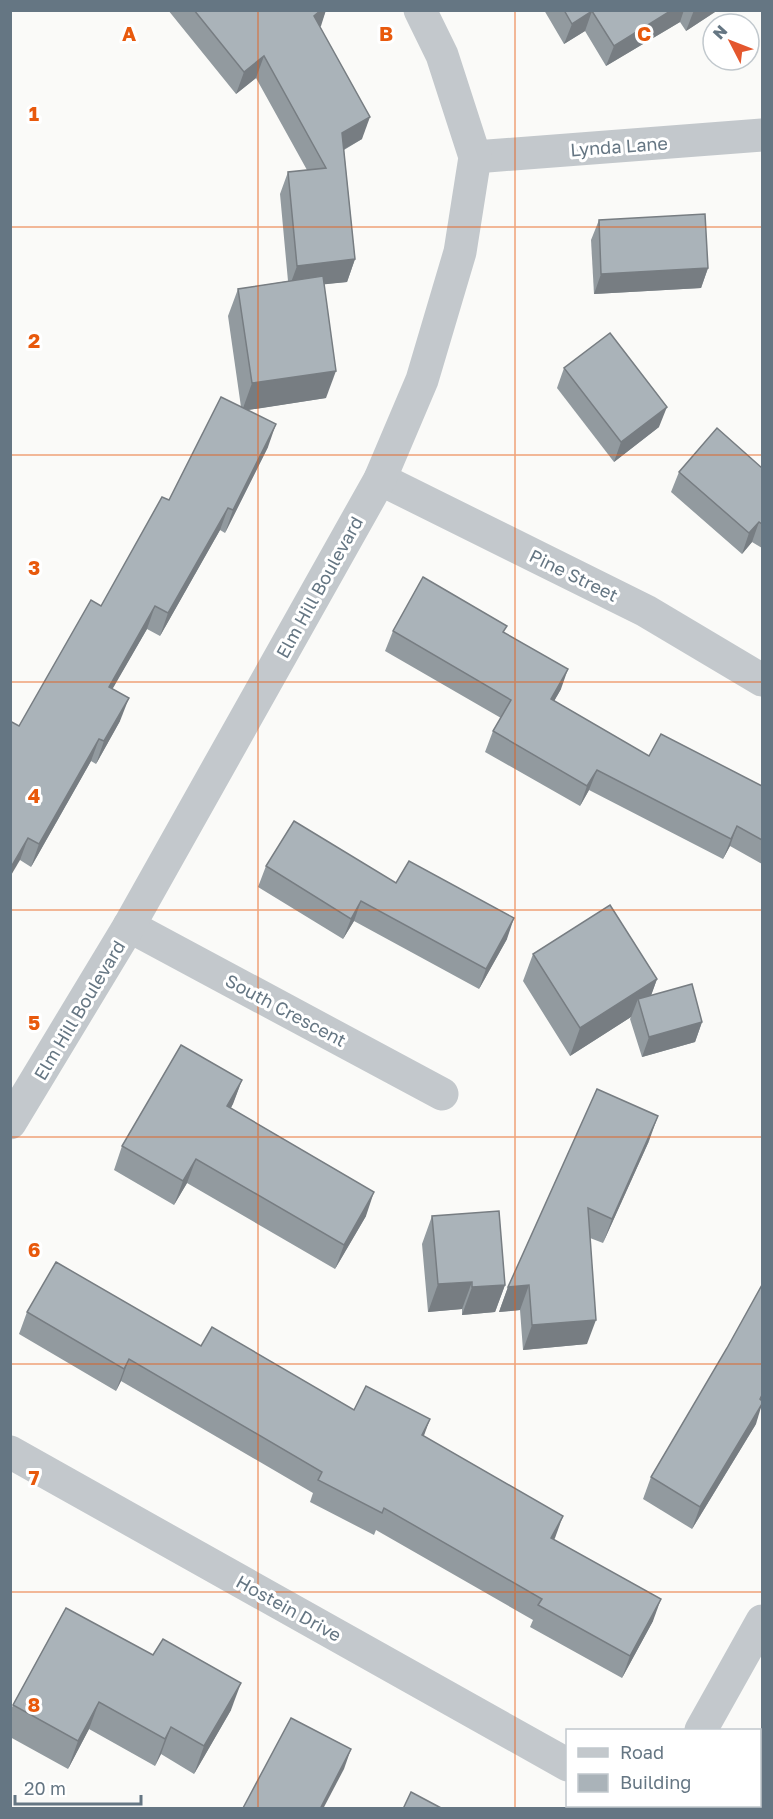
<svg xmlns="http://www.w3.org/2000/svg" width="773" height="1819" font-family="'Golos Text',sans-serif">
<rect width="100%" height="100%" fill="#fafaf8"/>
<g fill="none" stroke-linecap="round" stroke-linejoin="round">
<g stroke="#c3c8cc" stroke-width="33">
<polyline points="475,157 762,135"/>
<polyline points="380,479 646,611 762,680"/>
<polyline points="129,926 442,1094"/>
<polyline points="10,1123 129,926 380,479 422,380 460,252 475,157 442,55 420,10"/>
<polyline points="10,1452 568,1765"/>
<polyline points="701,1730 762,1621"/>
<polyline points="640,1806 645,1808"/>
</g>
</g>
<g fill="#929a9f">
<polygon points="168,10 326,10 320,26 362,139 344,150 355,259 347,282 324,284 326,398 247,410 268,447 225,533 220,530 160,636 147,629 112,689 120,721 96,764 91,761 31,867 20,860 19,726 101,606 169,500 241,407 228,316 238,289 288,281 280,194 288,172 307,170 256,78 236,94"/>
<polygon points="544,10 718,10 686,31 680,22 606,66 585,31 564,44"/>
<polygon points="599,220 708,268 701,288 594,294 591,240"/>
<polygon points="564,368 659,427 614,462 557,388"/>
<polygon points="762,468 762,548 752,542 742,554 671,492 679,472"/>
<polygon points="393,631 504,633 561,689 554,701 649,756 762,786 762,864 730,846 723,859 589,790 580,806 485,752 493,731 501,718 385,651"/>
<polygon points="266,866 396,883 507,939 479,989 354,921 343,939 258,887"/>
<polygon points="533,954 657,979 651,995 702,1022 695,1042 642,1057 630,1019 631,1017 570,1056 523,981"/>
<polygon points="242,1080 231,1108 366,1216 335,1269 187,1183 174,1205 114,1170 122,1146"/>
<polygon points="649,1141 603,1243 590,1238 587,1344 523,1350 520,1310 499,1312 508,1287"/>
<polygon points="432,1216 505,1285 495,1312 462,1315 462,1309 428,1312 422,1244"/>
<polygon points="27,1312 201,1346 354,1410 424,1436 554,1540 653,1621 622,1678 530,1627 533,1620 376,1530 374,1535 310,1502 313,1493 121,1381 116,1391 19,1334"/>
<polygon points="756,1424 692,1529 643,1499 651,1477"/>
<polygon points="66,1608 231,1710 194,1774 161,1754 155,1766 89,1729 68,1769 10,1737 10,1712 13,1705"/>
</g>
<g fill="#777d82">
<polygon points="321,10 326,10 321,26 306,38 314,16"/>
<polygon points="672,10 684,10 680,22 606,66 614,46"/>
<polygon points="694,10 718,10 686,31"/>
<polygon points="592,11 585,31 564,44 572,24"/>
<polygon points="264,56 256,78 236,94 244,72"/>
<polygon points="370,117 362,139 334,155 342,133"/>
<polygon points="355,259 347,282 289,288 297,266"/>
<polygon points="708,268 701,288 594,294 601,274"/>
<polygon points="336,371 326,398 242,411 252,383"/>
<polygon points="667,407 659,427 614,462 621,442"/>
<polygon points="276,424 268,447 225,533 233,510"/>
<polygon points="228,508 220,530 160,636 168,613"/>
<polygon points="759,522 752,542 742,554 749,533"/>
<polygon points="155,606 147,629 101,709 109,687"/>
<polygon points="568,669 561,689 544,719 551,699"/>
<polygon points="129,698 120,721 96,764 104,741"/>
<polygon points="99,739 91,761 31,867 39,844"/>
<polygon points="597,770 589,790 580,806 587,786"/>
<polygon points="737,826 730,846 723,859 731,839"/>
<polygon points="28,838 20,860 10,877 10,869"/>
<polygon points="361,901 354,921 343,939 351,919"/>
<polygon points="514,918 507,939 479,989 486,969"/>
<polygon points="657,979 647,1007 638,999 631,1017 570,1056 580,1028"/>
<polygon points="702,1022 695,1042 642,1057 649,1037"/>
<polygon points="242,1080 233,1104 218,1130 227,1106"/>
<polygon points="658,1116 649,1141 603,1243 612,1219"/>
<polygon points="196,1159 187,1183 174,1205 183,1181"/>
<polygon points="374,1192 366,1216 335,1269 344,1245"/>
<polygon points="472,1282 462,1309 428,1312 438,1284"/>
<polygon points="505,1285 495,1312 462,1315 472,1287"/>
<polygon points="529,1285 520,1310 499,1312 508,1287"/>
<polygon points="596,1320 587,1344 523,1350 532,1325"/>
<polygon points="129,1359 121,1381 116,1391 124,1369"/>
<polygon points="762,1404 756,1424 692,1529 700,1507"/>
<polygon points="430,1419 422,1441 422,1435"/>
<polygon points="563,1516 555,1538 543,1560 551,1538"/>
<polygon points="661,1599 653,1621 622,1678 630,1656"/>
<polygon points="241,1683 231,1710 194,1774 204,1746"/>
<polygon points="99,1702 89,1729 68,1769 78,1741"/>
<polygon points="171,1727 161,1754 155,1766 165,1739"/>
<polygon points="351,1749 344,1769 323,1809 320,1809"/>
</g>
<g fill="#aab3b9" stroke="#777d82" stroke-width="1.5">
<polygon points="194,10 321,10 314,16 370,117 342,133 355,259 297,266 288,172 326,168 264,56 244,72"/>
<polygon points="564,10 672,10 614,46 592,11 572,24"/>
<polygon points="705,214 708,268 601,274 599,220"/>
<polygon points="323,276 336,371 252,383 238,289"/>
<polygon points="610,333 667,407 621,442 564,368"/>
<polygon points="221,397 276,424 233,510 228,508 168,613 155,606 109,687 129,698 104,741 99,739 39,844 28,838 10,869 10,721 19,726 91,600 101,606 162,497 169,500"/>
<polygon points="717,428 762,468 762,524 759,522 749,533 679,472"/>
<polygon points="423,577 507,626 503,632 568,669 551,699 649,756 661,734 762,786 762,840 737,826 731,839 597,770 587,786 493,731 511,700 393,631"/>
<polygon points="294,821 396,883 409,861 514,918 486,969 361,901 351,919 266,866"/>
<polygon points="610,905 657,979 580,1028 533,954"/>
<polygon points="692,984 702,1022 649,1037 638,999"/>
<polygon points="181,1045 242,1080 227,1106 374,1192 344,1245 196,1159 183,1181 122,1146"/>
<polygon points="597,1089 658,1116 612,1219 588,1208 596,1320 532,1325 529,1285 508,1287"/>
<polygon points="499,1211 505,1285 472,1287 472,1282 438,1284 432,1216"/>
<polygon points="56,1262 201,1346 212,1327 354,1410 366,1386 430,1419 422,1435 563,1516 551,1538 661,1599 630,1656 538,1605 542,1599 384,1508 382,1513 318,1480 322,1472 129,1359 124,1369 27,1312"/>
<polygon points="762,1285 762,1395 760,1399 762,1401 762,1404 700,1507 651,1477 727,1348"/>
<polygon points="66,1608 153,1655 163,1639 241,1683 204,1746 171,1727 165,1739 99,1702 78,1741 13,1705"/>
<polygon points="291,1718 351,1749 320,1809 244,1809 243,1808"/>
<polygon points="411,1792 443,1809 403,1809"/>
</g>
<path fill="none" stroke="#e8590c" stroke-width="1.5" stroke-opacity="0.55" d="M258,10v1798M515,10v1798M10,227h752M10,455h752M10,682h752M10,910h752M10,1137h752M10,1364h752M10,1592h752"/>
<g text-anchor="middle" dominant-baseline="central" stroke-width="6" stroke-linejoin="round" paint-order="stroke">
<g font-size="18" fill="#657683" stroke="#fff">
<text transform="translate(619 146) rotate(-4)">Lynda Lane</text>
<text transform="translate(574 575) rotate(26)">Pine Street</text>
<text transform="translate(319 587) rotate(-61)">Elm Hill Boulevard</text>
<text transform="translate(79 1010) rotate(-59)">Elm Hill Boulevard</text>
<text transform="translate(286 1010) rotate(28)">South Crescent</text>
<text transform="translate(289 1608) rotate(29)">Hostein Drive</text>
</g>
</g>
<g font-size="20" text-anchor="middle" font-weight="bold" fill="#e8590c" stroke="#fff" stroke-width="6" stroke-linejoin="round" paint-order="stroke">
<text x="129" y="41">A</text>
<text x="386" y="41">B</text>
<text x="644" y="41">C</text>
<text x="34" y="121">1</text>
<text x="34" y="348">2</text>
<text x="34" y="575">3</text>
<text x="34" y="803">4</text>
<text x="34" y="1030">5</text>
<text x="34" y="1257">6</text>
<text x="34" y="1485">7</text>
<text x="34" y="1712">8</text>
</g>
<rect width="773" height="1819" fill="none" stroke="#657683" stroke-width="24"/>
<rect x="566" y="1729" width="195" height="78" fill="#ffffff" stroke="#c1c8cd" stroke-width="1.5"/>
<rect x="578" y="1748" width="30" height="9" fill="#c3c8cc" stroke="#c1c8cd" stroke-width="1.5"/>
<text x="620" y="1759" font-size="18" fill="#657683">Road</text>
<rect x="578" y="1774" width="30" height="18" fill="#aab3b9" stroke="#c1c8cd" stroke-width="1.5"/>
<text x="620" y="1789" font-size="18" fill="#657683">Building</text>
<g transform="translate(731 42) rotate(312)"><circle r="28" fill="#ffffff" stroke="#c1c8cd" stroke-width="1.5"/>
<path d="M0-4.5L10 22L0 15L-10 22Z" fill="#e4572e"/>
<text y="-9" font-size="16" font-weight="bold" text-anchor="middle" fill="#657683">N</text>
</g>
<path d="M15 1795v9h126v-9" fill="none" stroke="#657683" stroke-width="3"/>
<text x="24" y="1795" font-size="18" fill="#657683" stroke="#ffffff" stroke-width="4.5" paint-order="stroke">20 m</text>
</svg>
